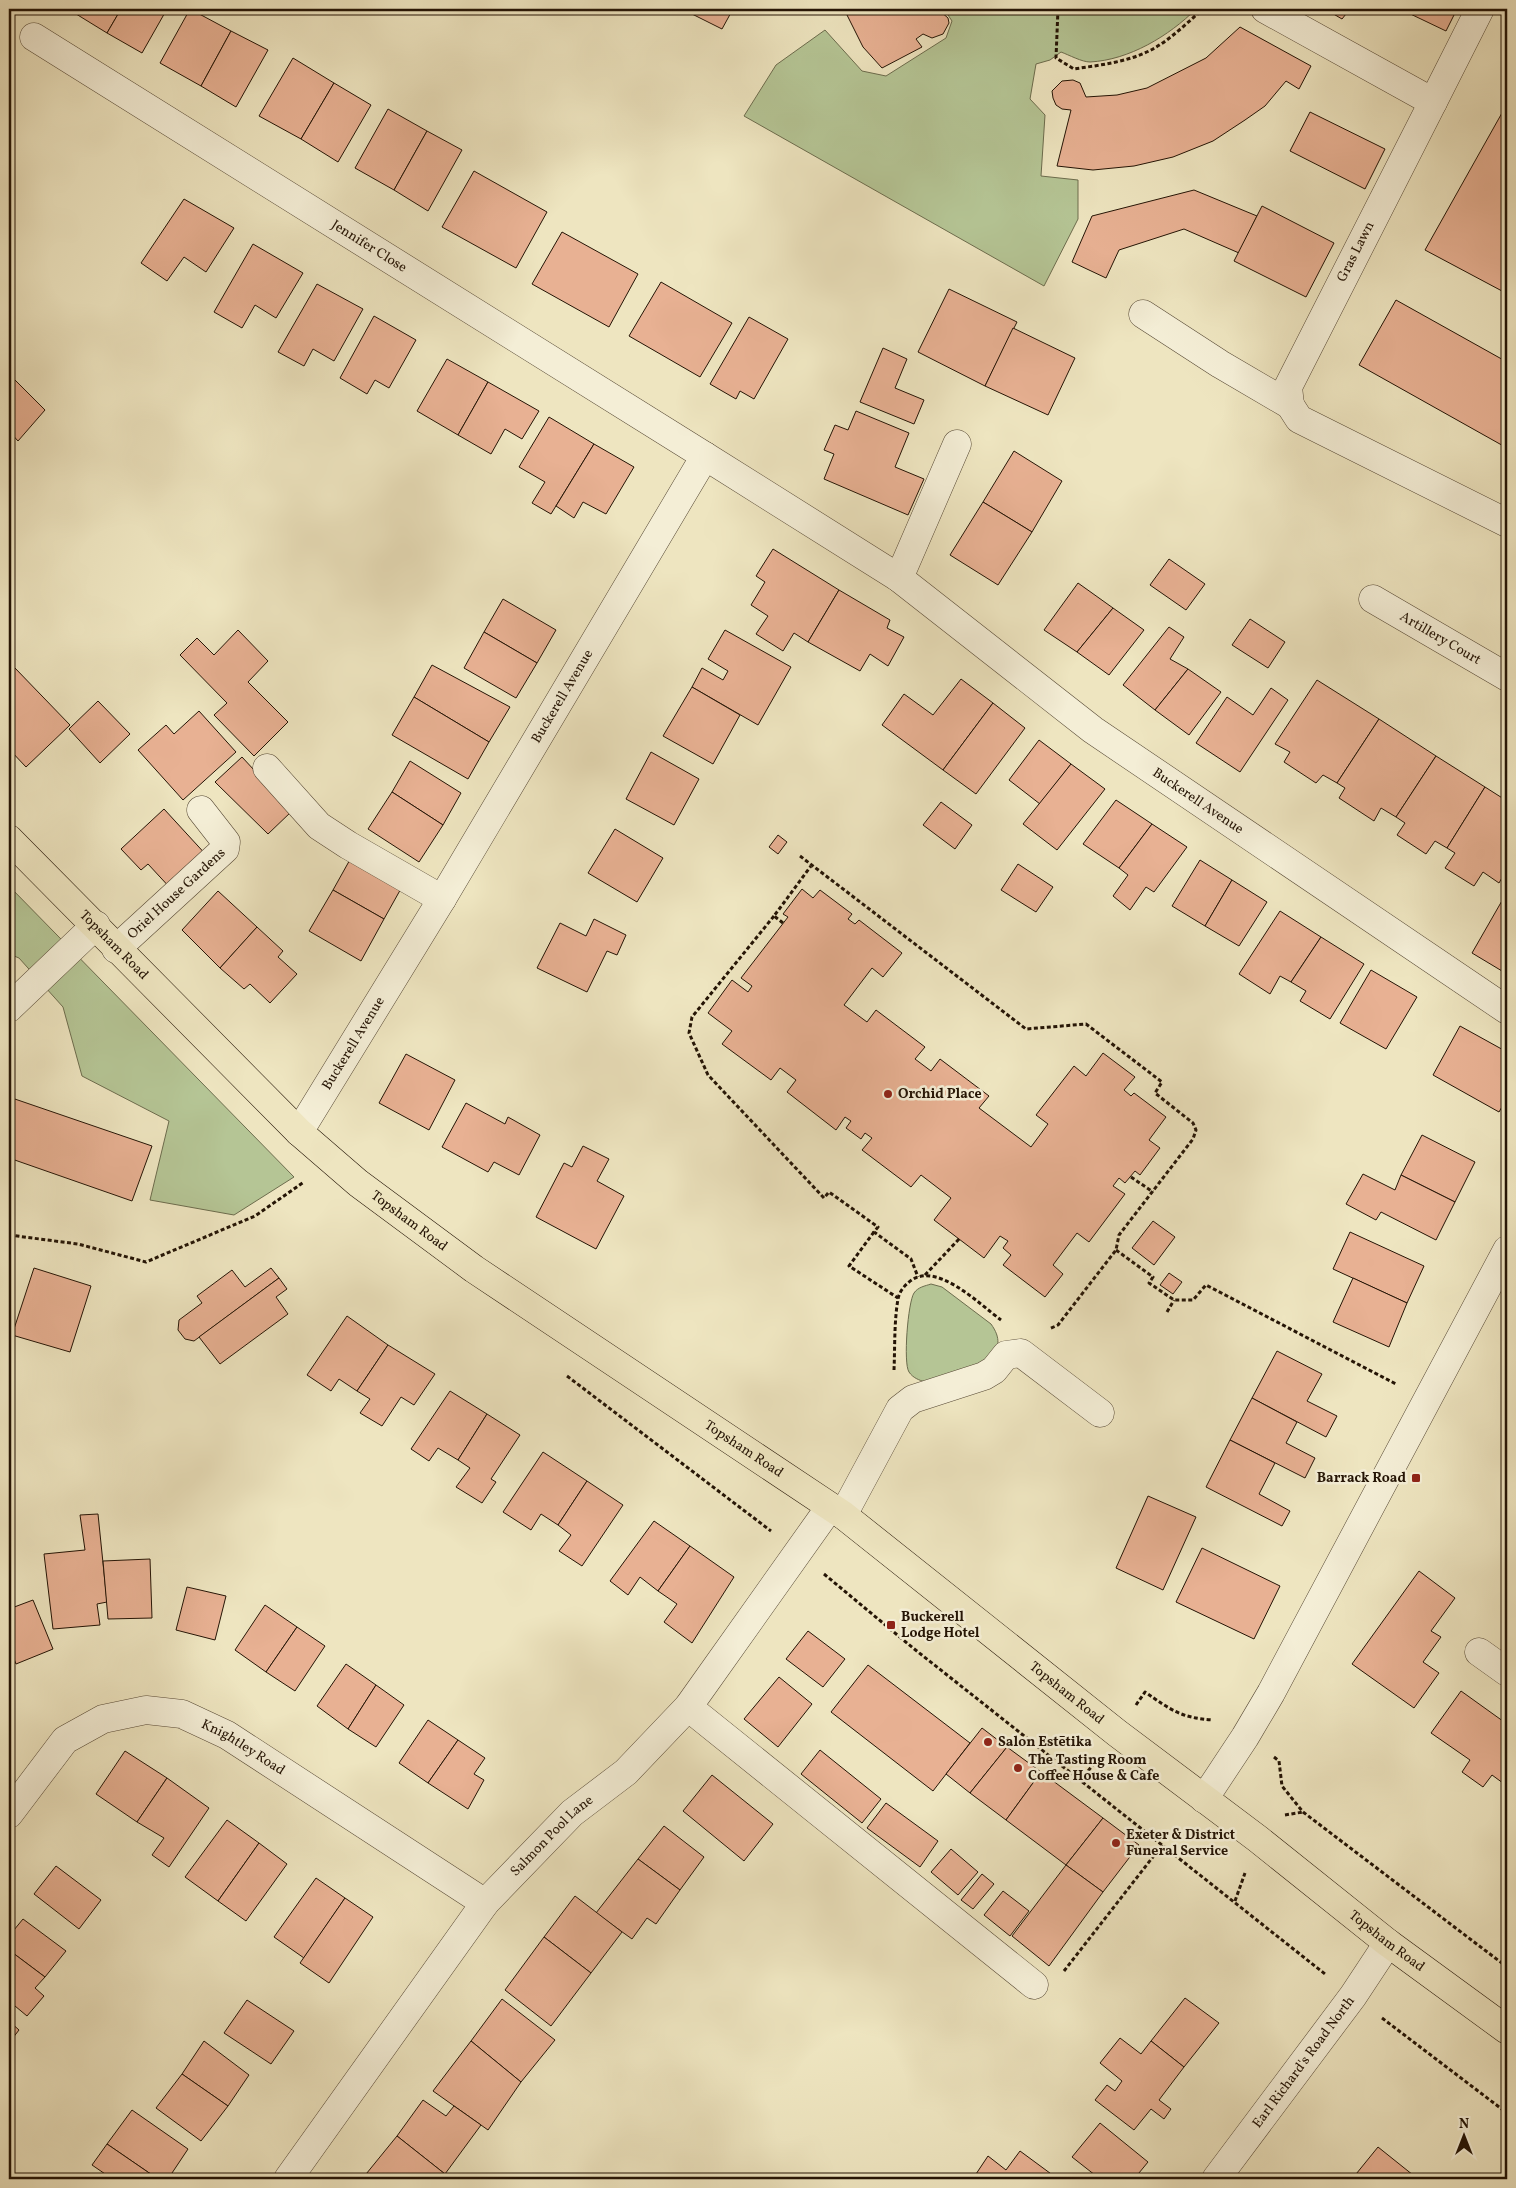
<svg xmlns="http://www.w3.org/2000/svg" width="1516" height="2188" font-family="Vollkorn,serif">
<rect width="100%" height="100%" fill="#eee5c0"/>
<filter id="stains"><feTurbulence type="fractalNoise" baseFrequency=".004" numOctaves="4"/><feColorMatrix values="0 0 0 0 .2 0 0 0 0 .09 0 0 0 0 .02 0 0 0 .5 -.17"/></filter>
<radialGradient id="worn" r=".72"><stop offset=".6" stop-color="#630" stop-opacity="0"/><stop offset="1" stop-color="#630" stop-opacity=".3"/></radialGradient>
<g fill="#b5c595" stroke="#6c6c4d">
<path d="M944,9h252c-27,27 -67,51 -106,53 -8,0 -21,-7 -29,-10l-11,8 -14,4 -6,35 15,16 -4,61 37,4v39l-34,67 -300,-170 32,-51 49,-35 37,41 24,5 60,-38 6,-17z"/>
<polygon points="9,886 294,1177 234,1215 150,1200 169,1121 82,1076 63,1007 19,958 9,954"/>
<path d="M931,1284l11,3 49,37c10,14 9,24 -2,36l-64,22c-6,-2 -12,-4 -16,-10 -6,-9 -1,-70 5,-79 4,-6 11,-7 17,-9z"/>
</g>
<g fill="#e8b193" stroke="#241405">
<polygon points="68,9 121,9 107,33"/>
<polygon points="121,9 167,9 142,53 107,33"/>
<polygon points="190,9 231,31 201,86 160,63"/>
<polygon points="694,9 733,9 722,29 692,14"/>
<polygon points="844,9 921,9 925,15 929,11 940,11 948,18 949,23 943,34 932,38 923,34 916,39 922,47 882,68 863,47"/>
<polygon points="1325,9 1350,9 1342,19"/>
<polygon points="1400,9 1457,9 1446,31"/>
<polygon points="1240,27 1311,66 1299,89 1286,81 1265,106 1245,120 1213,141 1173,157 1134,166 1093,170 1057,166 1071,110 1062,109 1056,105 1053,98 1052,91 1062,81 1073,80 1080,83 1086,97 1117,95 1147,88 1206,58"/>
<polygon points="231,31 268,50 236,107 201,86"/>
<polygon points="293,58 334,83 301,139 259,116"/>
<polygon points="334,83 371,105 338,162 301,139"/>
<polygon points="1507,104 1507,281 1502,291 1425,250"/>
<polygon points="388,109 427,131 394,190 355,168"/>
<polygon points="1310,112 1385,149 1365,189 1290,151"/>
<polygon points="427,131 462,150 428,211 394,190"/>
<polygon points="474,171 547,212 516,268 442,227"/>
<polygon points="1194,190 1257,216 1239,253 1184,229 1119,250 1106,278 1072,262 1092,216"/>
<polygon points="184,199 234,228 206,272 184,257 167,281 141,263"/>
<polygon points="1262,206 1334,243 1306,297 1234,261"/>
<polygon points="562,232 638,274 609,327 532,284"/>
<polygon points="253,244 303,273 276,318 255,305 242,328 214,312"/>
<polygon points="661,282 732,323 700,377 629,336"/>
<polygon points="317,284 363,309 334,361 313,349 304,366 278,352"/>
<polygon points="949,289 1017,322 985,386 918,352"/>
<polygon points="1396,300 1507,362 1507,448 1359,365"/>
<polygon points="374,316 416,340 389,388 375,380 367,394 340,378"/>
<polygon points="749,317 788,339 754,399 740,391 736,399 710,384"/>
<polygon points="1013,328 1075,358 1048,415 985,386"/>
<polygon points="883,348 907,359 895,388 924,400 914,424 860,402"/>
<polygon points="447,359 488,382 458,435 417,411"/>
<polygon points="9,374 45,410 18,441 9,431"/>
<polygon points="488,382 539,411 522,439 505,429 491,454 458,435"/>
<polygon points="856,411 909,433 895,467 924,479 908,515 824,479 834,454 824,450 835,425 848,430"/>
<polygon points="549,417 594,444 551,514 532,503 545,482 519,467"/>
<polygon points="594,444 634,467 606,514 583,502 574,518 556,506"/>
<polygon points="1014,451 1062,481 1032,532 983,502"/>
<polygon points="983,502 1032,532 998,585 950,555"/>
<polygon points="773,549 839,590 808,642 794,633 783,651 756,634 768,616 751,605 765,582 756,576"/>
<polygon points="1169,559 1205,584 1186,610 1150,585"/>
<polygon points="1078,583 1113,608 1077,652 1044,630"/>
<polygon points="839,590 890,620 887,628 904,637 888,666 870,654 860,671 808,642"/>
<polygon points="503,599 556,630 537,663 484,632"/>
<polygon points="1113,608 1144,630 1109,675 1077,652"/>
<polygon points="1250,619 1285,642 1268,668 1232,645"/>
<polygon points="1169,627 1184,637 1170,659 1188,669 1155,710 1123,685"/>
<polygon points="238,630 268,661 248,682 288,722 254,756 214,715 227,703 180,655 197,638 214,655"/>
<polygon points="725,630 791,667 758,725 692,687 702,668 723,680 728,671 708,659"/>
<polygon points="484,632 537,663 516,698 464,668"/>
<polygon points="432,665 510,707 489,742 414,697"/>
<polygon points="14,667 70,725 26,767 9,749 9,673"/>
<polygon points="1188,669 1221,692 1189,735 1155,710"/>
<polygon points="961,679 993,703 943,770 882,725 904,694 933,715"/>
<polygon points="1317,680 1379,719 1337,783 1323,775 1316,783 1284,762 1290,752 1275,744"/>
<polygon points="692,687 740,715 713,764 663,736"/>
<polygon points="1271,688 1288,700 1240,772 1196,743 1227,697 1253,715"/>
<polygon points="414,697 489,742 468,779 392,735"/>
<polygon points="98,701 130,734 100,763 69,729"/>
<polygon points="993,703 1025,728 976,794 943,770"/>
<polygon points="199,711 236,752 183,800 138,750 166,725 174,734"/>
<polygon points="1379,719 1436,756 1396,817 1381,808 1374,821 1339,798 1345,788 1337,783"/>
<polygon points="1039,740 1071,764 1040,804 1009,780"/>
<polygon points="651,752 699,779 674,825 626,799"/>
<polygon points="1436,756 1485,787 1447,848 1435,841 1426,854 1397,835 1405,823 1396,817"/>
<polygon points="242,757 292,811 268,834 215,782"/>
<polygon points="410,761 461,793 443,825 392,792"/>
<polygon points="1071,764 1105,789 1057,850 1023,824"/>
<polygon points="1485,787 1507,801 1507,869 1499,883 1483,872 1474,886 1445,868 1455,853 1447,848"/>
<polygon points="392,792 443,825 419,862 368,829"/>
<polygon points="1116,800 1152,824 1119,868 1083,844"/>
<polygon points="941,802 972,825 955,849 923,825"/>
<polygon points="164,809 209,858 173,891 148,864 141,870 121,849"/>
<polygon points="1152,824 1187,847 1154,892 1146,887 1130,910 1113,896 1128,875 1119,868"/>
<polygon points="615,829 663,858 637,902 588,873"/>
<polygon points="778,835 787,842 778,854 769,847"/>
<polygon points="352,856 403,885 384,919 333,890"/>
<polygon points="1200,860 1232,880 1205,926 1172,906"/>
<polygon points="1018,864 1053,887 1036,912 1001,890"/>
<polygon points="1232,880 1267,902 1239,946 1205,926"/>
<polygon points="802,889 813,898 820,890 852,914 848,919 855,924 859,920 902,953 883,977 872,968 844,1005 867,1022 876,1010 925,1047 915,1059 931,1071 940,1059 989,1096 979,1108 1031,1147 1048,1124 1036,1115 1074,1066 1086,1076 1103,1053 1135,1077 1124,1090 1131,1096 1134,1093 1166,1117 1149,1140 1160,1148 1140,1175 1135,1171 1125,1183 1119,1178 1113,1186 1125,1194 1089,1242 1077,1233 1053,1265 1063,1274 1045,1297 1003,1265 1011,1255 1003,1248 1008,1241 1000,1236 984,1258 934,1220 951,1198 921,1175 911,1187 862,1150 872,1138 865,1133 861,1139 846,1128 851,1121 845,1117 836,1130 787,1092 796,1080 780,1068 771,1080 722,1044 732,1031 708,1013 732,980 748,992 752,986 741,978 788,917 783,914"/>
<polygon points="333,890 384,919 361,961 309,931"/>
<polygon points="218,891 257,927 220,968 182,930"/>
<polygon points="1507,892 1507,974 1472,953"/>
<polygon points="1280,911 1321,937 1291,982 1280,976 1270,994 1239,974"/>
<polygon points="594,919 626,935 617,955 607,951 587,992 537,968 560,923 586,936"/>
<polygon points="257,927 283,951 278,957 297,974 270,1003 250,984 244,989 220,968"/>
<polygon points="1321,937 1364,964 1330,1019 1300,1001 1306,991 1291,982"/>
<polygon points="1371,970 1417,997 1386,1049 1340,1023"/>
<polygon points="1460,1026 1507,1052 1507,1098 1499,1112 1433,1075"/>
<polygon points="406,1054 455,1080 429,1130 379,1103"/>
<polygon points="9,1097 152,1146 132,1201 9,1158"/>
<polygon points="466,1103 505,1124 508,1117 540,1135 519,1175 494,1162 488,1172 442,1147"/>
<polygon points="1422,1135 1475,1162 1455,1202 1401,1175"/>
<polygon points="583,1146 609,1159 597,1181 624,1196 596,1249 536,1217 564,1163 572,1167"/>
<polygon points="1363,1174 1395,1190 1401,1175 1455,1202 1436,1240 1381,1212 1376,1220 1346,1204"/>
<polygon points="1153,1221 1175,1237 1154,1265 1132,1248"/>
<polygon points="1350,1232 1424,1266 1407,1303 1333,1269"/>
<polygon points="34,1268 91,1286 70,1352 12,1335"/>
<polygon points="271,1268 279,1278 194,1341 185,1339 178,1330 179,1320 202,1303 197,1296 232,1270 245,1287"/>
<polygon points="1169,1273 1182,1282 1173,1294 1160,1285"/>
<polygon points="279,1278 287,1289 276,1297 288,1314 220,1364 199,1337"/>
<polygon points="1353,1278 1407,1303 1389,1347 1333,1322"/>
<polygon points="347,1316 388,1345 357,1391 339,1379 331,1391 307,1375"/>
<polygon points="388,1345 435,1374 414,1405 401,1397 382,1426 360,1413 370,1399 357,1391"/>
<polygon points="1277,1351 1322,1374 1307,1401 1337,1416 1326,1437 1252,1398"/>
<polygon points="450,1391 487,1414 458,1460 438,1448 429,1461 411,1449"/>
<polygon points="1252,1398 1297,1422 1286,1443 1315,1458 1305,1478 1230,1440"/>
<polygon points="487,1414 520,1435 491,1479 496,1482 482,1503 456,1487 470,1468 458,1460"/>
<polygon points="1230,1440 1275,1463 1259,1494 1290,1511 1282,1526 1206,1487"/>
<polygon points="543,1452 587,1481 558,1525 541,1514 531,1530 503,1512"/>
<polygon points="587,1481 623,1505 582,1566 559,1551 571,1535 558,1525"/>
<polygon points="1148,1496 1196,1517 1163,1590 1116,1568"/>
<polygon points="98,1514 107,1602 97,1604 100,1625 53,1629 44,1554 85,1550 80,1515"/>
<polygon points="654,1521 690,1546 658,1591 640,1577 628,1595 610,1581"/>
<polygon points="690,1546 734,1577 692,1643 664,1622 677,1604 658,1591"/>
<polygon points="1202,1548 1280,1586 1254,1639 1176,1602"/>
<polygon points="150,1559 152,1618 108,1619 103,1561"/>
<polygon points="1419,1571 1455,1598 1431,1631 1441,1637 1423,1662 1439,1673 1414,1708 1352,1664"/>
<polygon points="187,1587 226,1596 215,1640 176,1630"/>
<polygon points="33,1600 53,1649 16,1664 9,1646 9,1609"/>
<polygon points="265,1605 297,1627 266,1672 235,1650"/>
<polygon points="297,1627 325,1646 295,1691 266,1672"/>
<polygon points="808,1631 845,1659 823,1687 786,1659"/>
<polygon points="346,1664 376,1685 348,1729 317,1706"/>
<polygon points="868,1665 970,1743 933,1791 831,1712"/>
<polygon points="779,1677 812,1704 778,1747 744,1719"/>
<polygon points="376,1685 404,1705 376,1747 348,1729"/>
<polygon points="1461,1691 1507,1724 1507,1786 1492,1775 1483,1787 1462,1772 1470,1760 1431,1733"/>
<polygon points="428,1720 458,1740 428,1783 399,1763"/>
<polygon points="982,1728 1007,1747 970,1793 946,1774"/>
<polygon points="458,1740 485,1758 474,1774 484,1780 468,1809 428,1783"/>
<polygon points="1007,1747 1041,1772 1006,1820 970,1793"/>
<polygon points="820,1750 881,1799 862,1823 801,1774"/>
<polygon points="125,1751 167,1778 137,1822 96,1794"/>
<polygon points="1041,1772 1103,1818 1066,1865 1006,1820"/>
<polygon points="712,1775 773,1824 744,1861 683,1811"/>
<polygon points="167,1778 209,1808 169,1867 152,1855 164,1838 137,1822"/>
<polygon points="886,1803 938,1841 920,1867 867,1828"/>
<polygon points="1103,1818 1139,1845 1103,1892 1066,1865"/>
<polygon points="227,1820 259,1843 218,1901 185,1877"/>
<polygon points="664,1826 704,1857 680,1890 638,1859"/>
<polygon points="259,1843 287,1864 246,1921 218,1901"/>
<polygon points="951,1849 978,1872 958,1895 931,1872"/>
<polygon points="638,1859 680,1890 656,1924 647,1918 632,1939 596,1913"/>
<polygon points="1066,1865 1103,1892 1049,1966 1012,1936"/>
<polygon points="56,1866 101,1900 79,1929 34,1894"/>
<polygon points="982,1874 994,1884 973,1909 961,1900"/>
<polygon points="316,1878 345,1898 304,1958 274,1937"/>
<polygon points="1003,1891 1029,1911 1010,1936 984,1915"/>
<polygon points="575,1896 622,1932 591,1973 544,1937"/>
<polygon points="345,1898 373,1917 329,1983 300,1963"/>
<polygon points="23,1919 66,1951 45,1977 9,1950 9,1936"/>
<polygon points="544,1937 591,1973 551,2026 505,1990"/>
<polygon points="9,1950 45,1977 35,1988 44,1996 27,2016 9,2001"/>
<polygon points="1185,1998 1219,2023 1184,2067 1151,2041"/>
<polygon points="502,1999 555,2040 521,2082 471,2041"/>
<polygon points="247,2000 294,2031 271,2064 224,2033"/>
<polygon points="9,2021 19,2030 9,2043"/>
<polygon points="1120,2038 1141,2054 1151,2041 1184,2067 1159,2100 1171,2109 1164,2119 1151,2109 1134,2130 1095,2100 1107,2085 1115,2091 1122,2081 1100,2063"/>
<polygon points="204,2041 249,2075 228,2106 182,2074"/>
<polygon points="471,2041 521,2082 488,2130 433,2091"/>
<polygon points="182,2074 228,2106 201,2141 156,2108"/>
<polygon points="423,2100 446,2116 454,2106 481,2125 445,2174 397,2136"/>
<polygon points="132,2110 188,2149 168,2179 158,2179 107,2144"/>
<polygon points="1100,2123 1148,2162 1134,2179 1100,2179 1072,2157"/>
<polygon points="397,2136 445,2174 441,2179 362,2179"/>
<polygon points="107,2144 158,2179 110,2179 111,2178 92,2165"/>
<polygon points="1378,2147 1418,2179 1352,2179"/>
<polygon points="1020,2151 1058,2179 983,2179 976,2174 988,2156 1006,2170"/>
</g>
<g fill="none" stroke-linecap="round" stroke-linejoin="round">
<defs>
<g id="minor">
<polyline points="1265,9 1433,102 1288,387 1290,405"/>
<path id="s1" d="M34,37l671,419"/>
<polyline points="1433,102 1480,9"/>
<polyline points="1143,314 1220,364 1290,405 1299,419 1507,523"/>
<polyline points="899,578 957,444"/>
<path id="s2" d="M1373,599l134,78"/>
<polyline points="267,768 319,826 348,845 442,899"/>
<path id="s3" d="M116,949l109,-100 1,-7 -25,-32"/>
<polyline points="9,1008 96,925"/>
<path id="s4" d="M299,1132l143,-233 263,-443 194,122 194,152 414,280"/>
<polyline points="843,1515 900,1409 913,1399 984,1376 994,1370 1006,1355 1021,1353 1100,1413"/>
<polyline points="1479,1652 1507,1672"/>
<polyline points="688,1707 1034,1985"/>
<polyline points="1204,1799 1245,1737 1271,1693 1507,1250"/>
<path id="s5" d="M9,1814l56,-74 38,-21 43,-9 36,4 45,21 258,168"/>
<path id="s6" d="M288,2179l197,-276 87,-90 54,-41 62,-65 142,-200"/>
<path id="s7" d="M1216,2179l137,-183 35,-53"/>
</g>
<g id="major">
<path id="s8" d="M9,839l290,293 59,51 116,86 369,246 274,218 141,106 130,104 119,87"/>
</g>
</defs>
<use href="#minor" stroke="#564834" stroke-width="29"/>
<use href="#major" stroke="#241405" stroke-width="29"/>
<g stroke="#241405" stroke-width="3" stroke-dasharray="4 2.5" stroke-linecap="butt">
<path d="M1058,9l-2,49 18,11c26,-4 54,-7 77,-19 19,-10 36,-27 52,-41"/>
<polyline points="800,856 1026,1029 1086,1024 1162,1082 1155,1093 1193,1123 1196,1130 1193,1139 1119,1235 1116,1250 1058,1325 1049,1329"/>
<polyline points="774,916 692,1017 689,1033 708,1075 824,1198 829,1192 878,1227 874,1232 911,1259 918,1277"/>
<polyline points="783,923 774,916 811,866"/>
<polyline points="1131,1177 1153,1192"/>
<polyline points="874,1232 849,1266 898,1298"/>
<polyline points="9,1235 78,1244 146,1262 255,1216 304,1182"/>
<polyline points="1116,1250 1153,1277 1149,1283 1174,1300 1193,1300 1206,1285 1396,1384"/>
<polyline points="925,1275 959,1239"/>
<polyline points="1167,1312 1174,1300"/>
<path d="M894,1370c1,-23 0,-48 4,-71 1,-6 5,-12 10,-16 26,-25 71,21 93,37"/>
<polyline points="567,1376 771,1531"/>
<polyline points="824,1574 913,1648 1325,1974"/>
<path d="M1136,1705l9,-13c26,18 36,26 68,28"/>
<polyline points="1274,1757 1279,1761 1282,1786 1303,1812 1507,1967"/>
<polyline points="1080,1781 1096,1761"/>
<polyline points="1285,1815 1303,1812"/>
<polyline points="1235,1901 1245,1873"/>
<polyline points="1064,1971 1163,1844"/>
<polyline points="1382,2018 1507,2113"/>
</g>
<use href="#minor" stroke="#f4eed6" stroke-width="28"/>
<use href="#major" stroke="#eee5c0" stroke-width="28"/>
</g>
<g fill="#8f2418" stroke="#f4eed6" stroke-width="2">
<circle cx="888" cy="1094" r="5"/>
<rect x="1411" y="1473" width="10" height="10" rx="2.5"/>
<rect x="886" y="1620" width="10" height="10" rx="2.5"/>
<circle cx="988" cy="1742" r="5"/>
<circle cx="1018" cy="1768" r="5"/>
<circle cx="1116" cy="1843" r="5"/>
</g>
<g text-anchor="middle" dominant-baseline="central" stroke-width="5" stroke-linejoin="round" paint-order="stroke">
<g font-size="14" fill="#241405" stroke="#f4eed6">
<text stroke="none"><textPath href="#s1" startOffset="395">Jennifer Close</textPath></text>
<text transform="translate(1356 252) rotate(-63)">Gras Lawn</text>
<text stroke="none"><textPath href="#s2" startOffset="78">Artillery Court</textPath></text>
<text stroke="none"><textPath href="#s4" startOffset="509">Buckerell Avenue</textPath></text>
<text stroke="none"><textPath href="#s4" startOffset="1391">Buckerell Avenue</textPath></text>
<text stroke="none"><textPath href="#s3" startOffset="82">Oriel House Gardens</textPath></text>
<text stroke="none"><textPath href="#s8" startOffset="149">Topsham Road</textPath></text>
<text stroke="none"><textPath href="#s4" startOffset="104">Buckerell Avenue</textPath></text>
<text stroke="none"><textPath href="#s8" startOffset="554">Topsham Road</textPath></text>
<text stroke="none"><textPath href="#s8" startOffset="959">Topsham Road</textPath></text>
<text stroke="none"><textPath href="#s8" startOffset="1364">Topsham Road</textPath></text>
<text stroke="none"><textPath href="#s5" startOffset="286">Knightley Road</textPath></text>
<text stroke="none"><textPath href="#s6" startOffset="434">Salmon Pool Lane</textPath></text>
<text stroke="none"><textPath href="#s8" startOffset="1769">Topsham Road</textPath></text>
<text stroke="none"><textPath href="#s7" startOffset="146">Earl Richard's Road North</textPath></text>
</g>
<g font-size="14" font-weight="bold" fill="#241405" stroke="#f4eed6" text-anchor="start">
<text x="898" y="1094">Orchid Place</text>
<text x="1406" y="1478" text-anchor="end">Barrack Road</text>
<text x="901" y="1617">Buckerell<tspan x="901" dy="16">Lodge Hotel</tspan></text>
<text x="998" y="1742">Salon Estētika</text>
<text x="1028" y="1760">The Tasting Room<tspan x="1028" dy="16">Coffee House &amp; Cafe</tspan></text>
<text x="1126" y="1835">Exeter &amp; District<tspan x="1126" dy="16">Funeral Service</tspan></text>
</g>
</g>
<rect width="1516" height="2188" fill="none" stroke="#eee5c0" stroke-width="30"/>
<rect x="10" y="10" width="1496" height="2168" fill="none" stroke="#241405" stroke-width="2.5"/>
<rect x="15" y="15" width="1486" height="2158" fill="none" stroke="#241405"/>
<g transform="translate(1464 2136)" stroke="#f4eed6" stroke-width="4" paint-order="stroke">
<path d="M0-4L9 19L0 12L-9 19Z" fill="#241405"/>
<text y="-8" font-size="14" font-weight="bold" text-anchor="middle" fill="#241405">N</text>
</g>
<rect width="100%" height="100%" filter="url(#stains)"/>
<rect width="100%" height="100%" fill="url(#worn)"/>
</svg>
